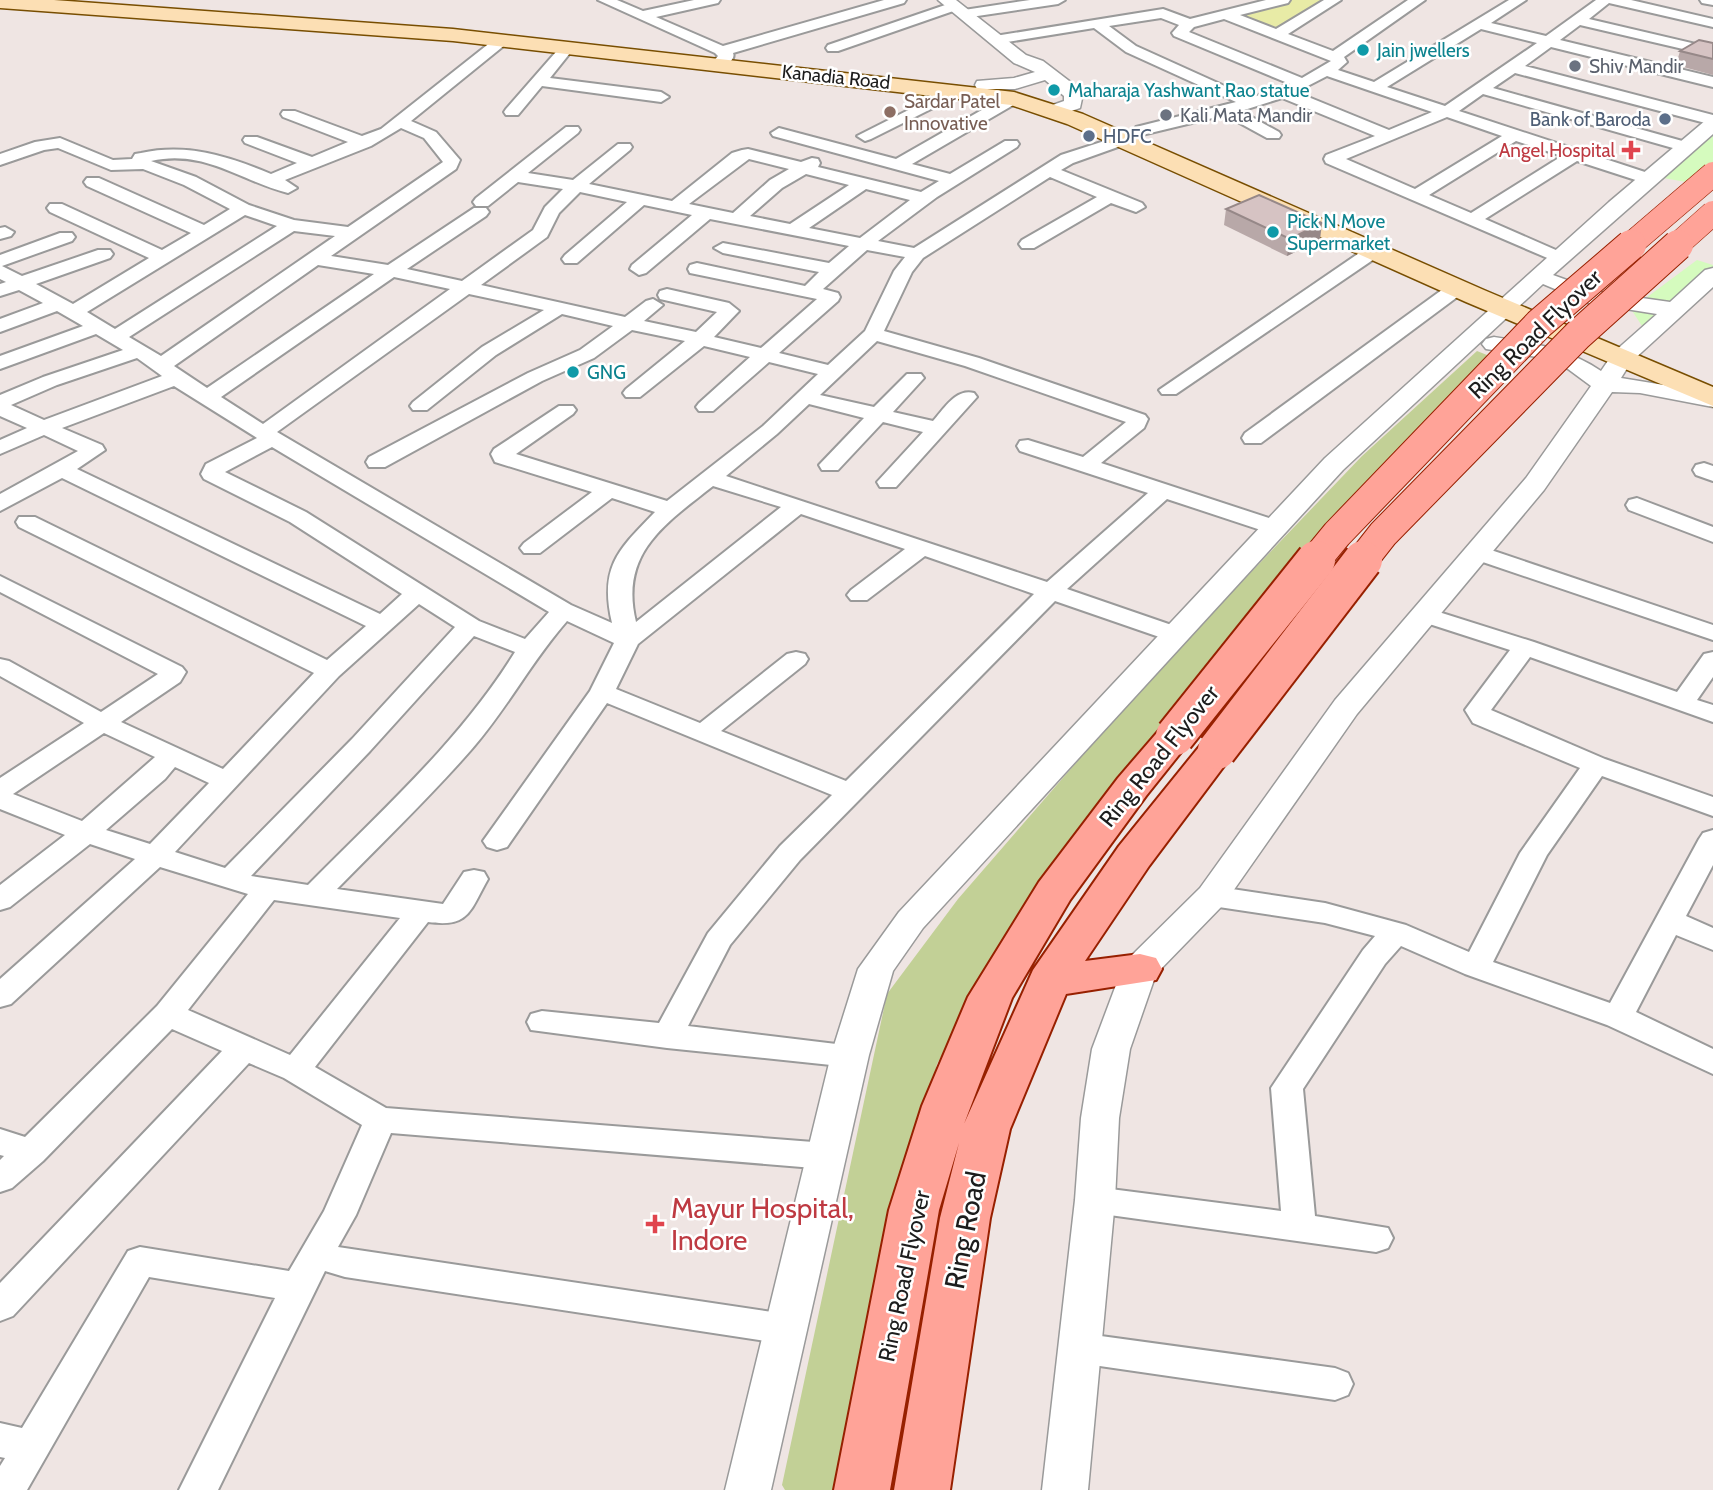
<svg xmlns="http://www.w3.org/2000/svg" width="1713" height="1490" font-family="Cabin,sans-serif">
<rect width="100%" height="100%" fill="#efe5e3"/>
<polygon fill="#e8eba6" points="1281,0 1326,0 1278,34 1226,15"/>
<polygon fill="#c2d096" points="1477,351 1497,359 1178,714 1028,898 937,1064 872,1313 846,1490 785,1490 782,1485 887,994 958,899 1146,682 1362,456"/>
<g fill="#d5fbbe">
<polygon points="1713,119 1713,182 1709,186 1652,176"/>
<polygon points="1697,260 1713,265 1713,268 1642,326 1631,309"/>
</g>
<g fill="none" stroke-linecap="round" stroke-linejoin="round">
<defs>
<g id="minor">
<path d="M598,0h19l26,11 51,-11h26l-2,3 -62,14 67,29 161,-46h22l-2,3 -171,50c3,6 -7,13 -13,15l-8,-5 6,-7 -3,-3z"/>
<polygon points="1030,0 1065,0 1058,4 964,18 957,14 964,10"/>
<path d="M1266,0h24l-2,3 -48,12 36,14 48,-29h17l-53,34 45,17 75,-51h17l-81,57 3,5 -9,8 36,12 135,-82h17l-35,23 55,13 50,-36h35l82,19v8l-104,-24 -20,16 124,29v8l-133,-31 -20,15 153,37v10l-162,-40 -26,19 188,49v10l-198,-52 -22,15 200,56 2,3 -8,5 -204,-58 -24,17 195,64 2,4 -8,5 -71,-23 -92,58 80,35 3,4 -3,4 -6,1 -233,-100 -2,-4 2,-4 49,-19 -93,-38 -41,13 38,21 2,3 -2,3h-12l-42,-23 -83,20 -6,-2 -2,-3 2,-3 100,-25 -110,-50 -32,-24 -99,16 -7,-4 7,-4 168,-27 27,10zM1161,18l18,7 -7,8 2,3 116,48 -39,14 -115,-52 -27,-20zM1224,19l107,42 -29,17 -113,-46 5,-5zM1481,29l56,14 -92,63 -58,-19zM1327,76l105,36 -43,18 -93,-38zM1447,117l55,19 -87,53 -69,-30zM1516,141l46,15 -91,57 -42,-18z"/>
<polygon points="1700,0 1713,0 1713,5 1702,3"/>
<polygon points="954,2 961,6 959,9 838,51 828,51 826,48 828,45"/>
<path d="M501,37l7,4 -2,3 -95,77 25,11 24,28 -4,9 -125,87 57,9 86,-57h12l3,4 -3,4 -79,53 55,12 71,-51 12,-23 18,-18 -45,-7 -30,24h-12l-3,-4 3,-4 90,-71h12l2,3 -2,3 -50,40 45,7 45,-36h12l2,3 -2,3 -41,34 83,17 60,-48 10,-3 6,-1 53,13 11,-4 6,1 2,4 -2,4 103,25 18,-11 -166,-45 -2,-3 8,-5 117,31 112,-64h12l2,3 -2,3 -108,63 38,10 55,-33h12l2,3 -2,3 -80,50 -59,44 36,7 147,-93 62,-20 6,2 2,3 -2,3 -56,20 -12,7 81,33 3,4 -9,5 -25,-9 -77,45h-12l-3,-4 3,-4 75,-43 -47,-20 -127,81 -11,14 -28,59 95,27 166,57 3,4 -4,9 -43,35 183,60 3,5 -3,5 -8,2 -109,-36 -100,90 119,41 3,5 -3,5 -9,2 -9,-2 -113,-39 -255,259 -70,85 -42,81 173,21 5,8 -5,8 -11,4 -183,-19 -136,-18 -4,-8 4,-8 11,-3 117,12 49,-90 72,-87 52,-51 -225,-92 -100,144 -10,3 -10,-3 -4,-6 107,-150 24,-48 -47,-22c-36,41 -60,88 -96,129 -42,48 -89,93 -134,139l106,15 21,-32 10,-2 10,2 4,7c-18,32 -19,49 -60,43l-113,145 71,41 440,35 12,4 4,9 -4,9 -12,4 -435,-36 -35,82 -18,32 447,67 13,4 5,11 -5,11 -13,4 -440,-67 -20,-6 -107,219h-39l96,-192 -126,-21 -122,213h-27v-24l5,-8 -5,-1v-34l22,5 106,-177 12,-4 149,24 35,-60 38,-86 -78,-47 -35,-15 -236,253 -13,5v-38l222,-232 -50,-22 -129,132 -31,27 -12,4v-32l4,-4 -4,-1v-26l25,8 132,-131 91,-112 -88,-27 -149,137 -11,3v-28l135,-120 -45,-15 -80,63 -10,3v-25l65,-50 -65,-26v-31l84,-55 -84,-47v-17l9,2 92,51 57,-38 -158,-82v-16l182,91 4,5 -6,10 -59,40 102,47 91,-96 -295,-146 -3,-5 3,-5h16l292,143 39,-34 -304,-148 -62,33v-17l78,-43 -34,-16 -44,19v-14l27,-12 -27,-12v-21l43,-18 80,-27 -27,-16 -96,35v-13l83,-30 -26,-15 -57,21v-13l43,-16 -24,-13 -19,6v-12l6,-2 -6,-3v-24l60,-22h12l3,4 -3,4 -70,25 20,10 76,-26h12l3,4 -3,4 -74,26 37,20 76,-46 -99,-46 -3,-4 3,-4h12l100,46 29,-17 -104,-47 -3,-4 3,-4h12l105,47 26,-16 -46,-24 -41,-16 -32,1 -53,-22 -14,2 -44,15v-11l35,-12 25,-4 53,22 19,-1 3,-5 6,-1c46,-10 87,3 130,21l26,-11 -52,-20 -2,-3 2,-3h12l55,20 36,-15 -65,-25 -2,-3 2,-3h12l67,25 19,-7 115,-91zM401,128l23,10 19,24 -95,65 -54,-7 -45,-15 -53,-28 -45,-16c54,-12 89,20 137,32l9,-5 -12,-8 86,-34zM749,159l40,10 -19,11 -37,33 -44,-9zM806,174l43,11 -59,39 -40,-8 32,-28zM866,189l44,11 -50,38 -51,-10zM580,192l47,10 -62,53 -3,4 3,4h12l67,-58 48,10 -60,50 -2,4 9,6 7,-2 64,-54 139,27 -20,17 -106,-20 -9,5 9,5 96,19 -14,14 -108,-23 -7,2 -2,4 2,4 127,26 -56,49 -47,-11 25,-26 -10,-8 -62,-14 -7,2 -2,4 2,4 57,13 -21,20 -52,-11 19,-16 -10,-6 -7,2 -21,16 -144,-32 66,-48 12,-24zM245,215l32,11 -162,103 -28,-17zM294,231l41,5 -174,120 -32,-19zM867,250l38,7 -11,14 -29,60 -37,34 -49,-12 59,-52 2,-4 -2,-4 -15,-4zM318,265l56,9 -167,114 -33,-22zM394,277l56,12 -187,135 -42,-27zM469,294l75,16 -62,37 -69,55 -3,4 3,4h14l69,-55 66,-41 51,12 -33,24 -52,23 -159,84 -3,5 3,5h16l157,-86 52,-23 38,-28 53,11 -59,48 -3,4 3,4h14l64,-51 46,11 -51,46 -3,4 3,4h14l56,-49 49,12 -55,52 -96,75 -151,-47 57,-40 3,-4 -3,-4h-14l-65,43 -3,5 4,8 97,30 -68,51 -4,5 4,5h16l72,-55 43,14c-37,38 -56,55 -43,111l-41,-18 -294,-173zM877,341l88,25 161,56 -43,35 -55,-17 -8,1 -3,5 3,5 128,42 -101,89 -321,-106 51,-42 32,-30 55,14 -45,47 3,5h16l45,-48 40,10 -46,50 3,5h16l81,-90 -3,-4c-18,-5 -30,16 -41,28l-40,-9 31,-34 -3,-4h-14l-33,33 -54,-12zM137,358l25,18 -118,44 -33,-15 46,-20zM174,386l83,52 -51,26 -5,10 3,5 86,43 112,72 -22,20 -303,-145 28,-19 -3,-5 -40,-17zM272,447l277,165 -24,27 -46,-18 -173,-109 -81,-40zM713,486l68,21 -145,115c-17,-69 29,-98 77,-136zM801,514l104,35 -54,41 -4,5 4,5h16l58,-44 109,38 -188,187 -125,-50 84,-67 3,-5 -3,-5 -9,-2 -9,2 -87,69 -84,-34 22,-45zM419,604l36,23 -103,112 -127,129 -50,-16 164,-176zM474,636l41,16c-55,89 -134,159 -207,233l-57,-9 119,-125zM104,733l51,24 -73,64 -69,-27zM175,767l34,16 -59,61 -44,-14 59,-51zM274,900l126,18 -110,137 -102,-45z"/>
<polygon points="567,44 574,48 550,78 661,92 669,97 661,102 542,86 518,115 506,115 504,112 506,109 562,45"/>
<polygon points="956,86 964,91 961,94 871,139 865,141 857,136"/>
<polygon points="5,227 14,232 11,236 0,239 0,228"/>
<polygon points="1374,246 1380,247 1383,251 1380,255 1176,394 1162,394 1159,390 1368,247"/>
<polygon points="1457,282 1466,288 1464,292 1261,443 1245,443 1242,438 1245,433 1450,284"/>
<polygon points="1704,463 1713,466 1713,481 1696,475 1693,470 1696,465"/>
<polygon points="1637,498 1713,527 1713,542 1629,510 1626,505 1629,500"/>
<polygon points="1479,546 1713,625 1713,640 1471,558 1467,553 1471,548"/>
<polygon points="1426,608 1534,642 1677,692 1704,654 1713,652 1713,677 1697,700 1713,705 1713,722 1530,657 1491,710 1605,759 1713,797 1713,816 1602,776 1547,855 1493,962 1610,1003 1699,839 1703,833 1713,830 1713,865 1686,916 1713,928 1713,950 1676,935 1636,1012 1713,1049 1713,1074 1607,1025 1465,974 1401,946 1385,964 1303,1089 1315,1216 1388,1228 1393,1238 1388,1248 1376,1252 1095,1213 1083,1209 1078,1200 1083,1191 1095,1187 1281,1211 1271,1088 1363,950 1375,936 1325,923 1212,906 1202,903 1198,896 1202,889 1212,886 1325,903 1406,925 1469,952 1520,853 1580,768 1473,723 1465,710 1510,650 1417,620 1414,615 1417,610"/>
<polygon points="1079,1333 1335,1368 1348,1373 1353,1384 1348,1395 1335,1400 1079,1363 1066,1359 1061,1348 1066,1337"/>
</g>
<g id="tertiary">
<polygon points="938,0 956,0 1026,55 1043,61 1081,90 1083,94 1080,108 1054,117 1047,115 1044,111 1047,107 1064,101 1064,96 1045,80 1015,89 977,89 975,85 977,81 1014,78 1035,72 1014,63"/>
<path d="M1713,118v16l-160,141 47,17 70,10 35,-32 8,-2v19l-82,75 -10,16 92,15v14l-73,-14 -28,-1 -68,98 -187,224 -133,190 -68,70 -26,75 -11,69 -4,82 -27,290h-46l33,-290 6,-82 11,-69 30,-80 5,-9 73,-72 135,-188 191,-222 65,-92 -23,-17 -31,-12 -51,-8 -4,-5 4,-5 8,-2c39,6 74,11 107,34l13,-19 43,-38 -69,-11 -45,-19 -200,186 -420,458 -30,43 -24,84 -98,435h-46l106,-435 27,-86 41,-57 426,-454 284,-256 97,-82z"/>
</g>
<polygon id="secondary" points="0,0 54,0 453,29 1014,92 1083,114 1484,290 1713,387 1713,406 1466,302 1067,124 1011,105 453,41 0,8"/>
<polygon id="primary" points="1175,724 1189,728 1194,736 1146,796 1070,900 1012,998 964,1124 1033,970 1119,846 1203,742 1217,738 1231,742 1236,750 1149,866 1085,961 1140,954 1156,958 1162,969 1156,980 1066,994 1010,1129 990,1218 950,1490 894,1490 940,1218 959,1143 939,1210 890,1490 834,1490 889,1210 922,1106 968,997 1039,882 1118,778 1161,728"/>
</defs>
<use href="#minor" stroke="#9a9a9a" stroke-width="4"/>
<use href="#tertiary" stroke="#9a9a9a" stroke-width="3"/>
<use href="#secondary" stroke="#784e01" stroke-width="3"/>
<use href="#primary" stroke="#972000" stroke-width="4"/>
<use href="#minor" fill="#fff" fill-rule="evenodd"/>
<use href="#tertiary" fill="#fff" fill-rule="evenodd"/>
<use href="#secondary" fill="#fcdfb4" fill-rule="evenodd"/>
<use href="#primary" fill="#ffa398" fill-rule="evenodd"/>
<defs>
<g id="primary-bridge-far2">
<polyline points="1629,246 1713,174"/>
<polyline points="1676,246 1713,213"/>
</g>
<g id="primary-bridge-far1">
<polyline points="1314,562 1337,534 1539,324 1631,245"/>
<polyline points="1361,562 1383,534 1578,335 1678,245"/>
</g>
<g id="primary-bridge">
<polyline points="1175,736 1316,560"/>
<polyline points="1217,750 1363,560"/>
</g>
</defs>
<use href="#primary-bridge-far2" stroke="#972000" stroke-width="25" stroke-linecap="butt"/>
<use href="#primary-bridge-far1" stroke="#972000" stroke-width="32" stroke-linecap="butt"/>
<use href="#primary-bridge" stroke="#972000" stroke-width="42" stroke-linecap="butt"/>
<use href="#primary-bridge-far2" stroke="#ffa398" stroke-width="24"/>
<use href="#primary-bridge-far1" stroke="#ffa398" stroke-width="30"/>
<use href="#primary-bridge" stroke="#ffa398" stroke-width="38"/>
</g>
<g fill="#b8a8a8">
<polygon points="1713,43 1713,75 1676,65 1680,51"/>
<polygon points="1226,209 1320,240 1287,256 1224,225"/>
</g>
<polygon fill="#968888" points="1322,223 1320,240 1287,256 1290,239"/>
<g fill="#d6c3c3" stroke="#968888" stroke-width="2">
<polygon points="1699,40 1713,43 1713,59 1680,51"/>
<polygon points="1259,195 1322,223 1290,239 1226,209"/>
</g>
<g fill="#0f9aa8" stroke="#fff" stroke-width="2.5">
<circle cx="1363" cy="50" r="7"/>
<circle cx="1054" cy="90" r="7"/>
<circle cx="1273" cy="232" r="7"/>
<circle cx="573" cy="372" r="7"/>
</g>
<g fill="#6b7280" stroke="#fff" stroke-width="2.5">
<circle cx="1575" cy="66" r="7"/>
<circle cx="1166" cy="115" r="7"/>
</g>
<circle fill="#8d6e63" stroke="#fff" stroke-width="2.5" cx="890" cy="112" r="7"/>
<g fill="#5c6f8a" stroke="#fff" stroke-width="2.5">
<circle cx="1665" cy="119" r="7"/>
<circle cx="1089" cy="136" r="7"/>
</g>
<g fill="#e0444e" stroke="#fff" stroke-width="2.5">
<path d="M1627.5 139.5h7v7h7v7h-7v7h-7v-7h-7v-7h7z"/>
<path d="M651.5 1213.5h7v7h7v7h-7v7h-7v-7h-7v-7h7z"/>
</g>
<g text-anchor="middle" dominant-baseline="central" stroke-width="5" stroke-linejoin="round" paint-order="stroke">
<g font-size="19" fill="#0d838f" stroke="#fff" text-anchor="start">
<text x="1377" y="50">Jain jwellers</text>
<text x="1068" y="90">Maharaja Yashwant Rao statue</text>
<text x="1287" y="221">Pick N Move<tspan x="1287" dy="22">Supermarket</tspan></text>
<text x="587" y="372">GNG</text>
</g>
<g font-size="19" fill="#5b616d" stroke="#fff" text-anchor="start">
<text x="1589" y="66">Shiv Mandir</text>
<text x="1180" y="115">Kali Mata Mandir</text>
</g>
<g font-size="19" fill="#1d1d1d" stroke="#fff">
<text transform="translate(836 77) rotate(6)">Kanadia Road</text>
</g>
<g font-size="19" fill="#785e54" stroke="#fff" text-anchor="start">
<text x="904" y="101">Sardar Patel<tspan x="904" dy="22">Innovative</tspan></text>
</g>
<g font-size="19" fill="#4e5e75" stroke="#fff" text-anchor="end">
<text x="1651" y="119">Bank of Baroda</text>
<text x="1103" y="136" text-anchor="start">HDFC</text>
</g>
<g font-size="19" fill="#be3a42" stroke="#fff" text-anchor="end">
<text x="1615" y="150">Angel Hospital</text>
</g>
<g font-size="23" fill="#1d1d1d" stroke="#fff">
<text transform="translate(1535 334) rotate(-44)">Ring Road Flyover</text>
<text transform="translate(1159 756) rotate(-51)">Ring Road Flyover</text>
<text transform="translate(904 1276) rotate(-78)">Ring Road Flyover</text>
</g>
<g font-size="28" fill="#be3a42" stroke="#fff" text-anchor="start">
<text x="671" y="1208">Mayur Hospital,<tspan x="671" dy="32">Indore</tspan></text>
</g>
<g font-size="28" fill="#1d1d1d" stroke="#fff">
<text transform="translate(965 1230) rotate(-79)">Ring Road</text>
</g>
</g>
</svg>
